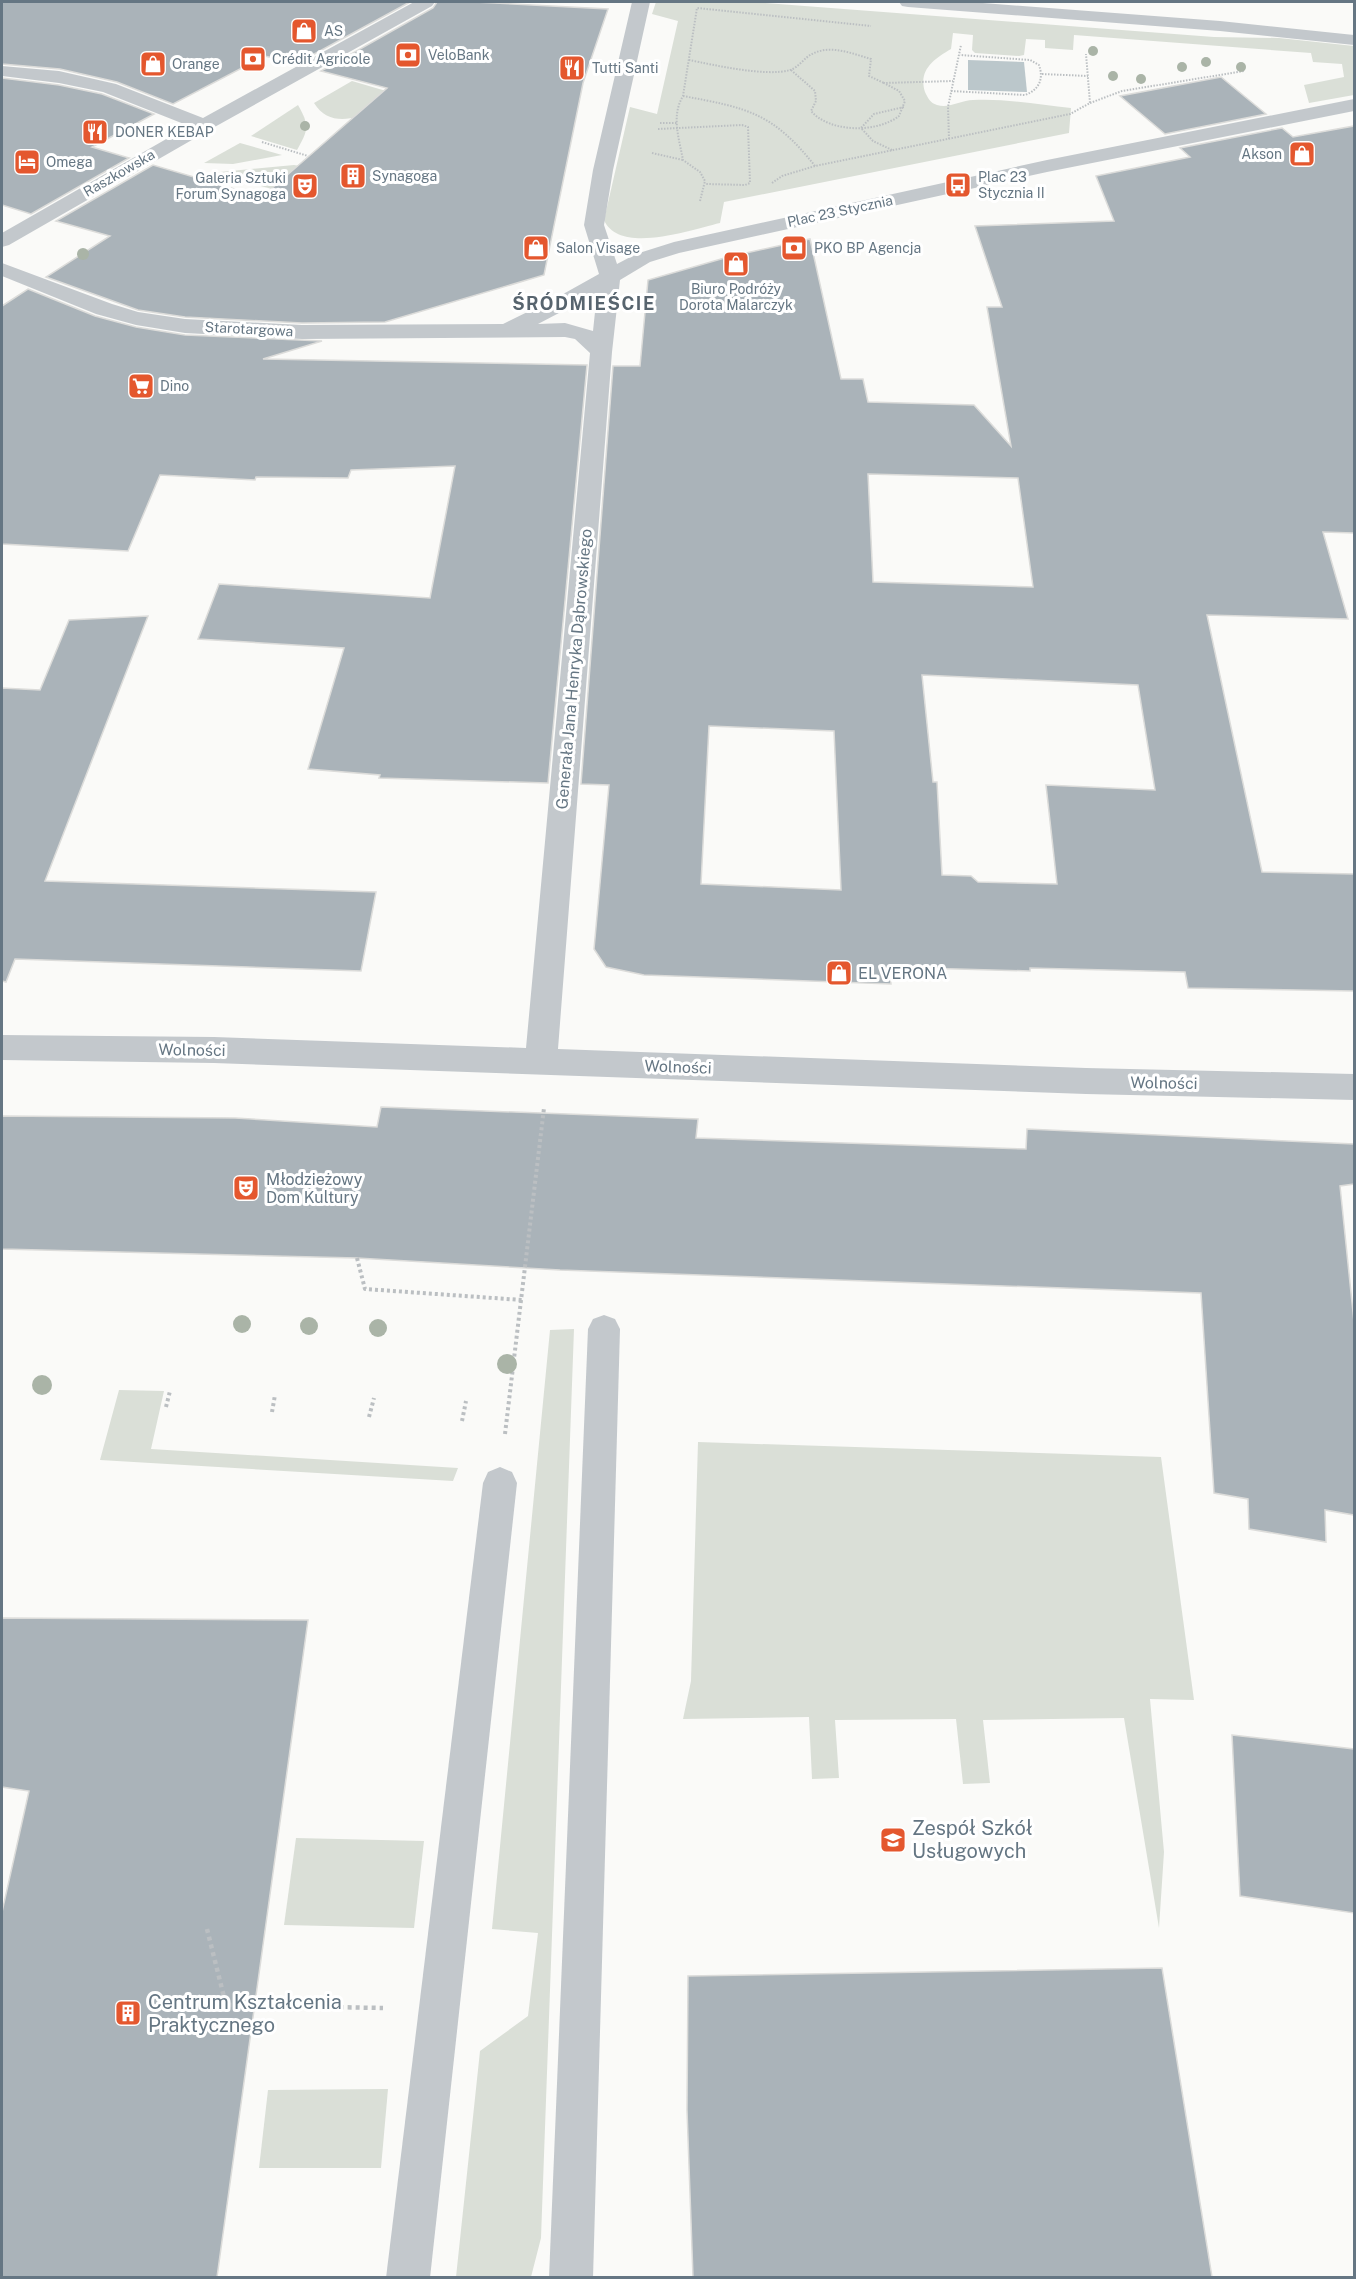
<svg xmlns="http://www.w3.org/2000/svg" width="1356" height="2279" font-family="'Public Sans',sans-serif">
<rect width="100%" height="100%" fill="#fafaf8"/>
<g fill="#dadfd7">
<path d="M656,2h96l462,35 65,1 75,8v49l-45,8 -5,-18 40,-8 -2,-13 -29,-2 -2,-9 -237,-18 -1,15 -28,-2v-8l-19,-1 -2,16 -5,1 -44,-3 -3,-3 1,-15 -20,-2 -2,16c-17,10 -33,21 -26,43 3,6 5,11 12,13 12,4 24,-5 36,-5 31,-2 67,5 98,8l-2,25 -345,69 -4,21c-30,7 -101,32 -116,-3l26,-113 27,7 21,-93 -26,-7z"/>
<path d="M352,81l51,15c-24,12 -68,41 -89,7z"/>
<path d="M298,105c12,21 10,25 -1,45l-46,-14z"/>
<polygon points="240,143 282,155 233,164 204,163"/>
<polygon points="294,165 306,167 276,190 210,173"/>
<polygon points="574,1329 541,2238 531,2277 456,2277 480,2051 528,2016 538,1933 492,1929 550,1330"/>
<polygon points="119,1390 164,1391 151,1449 458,1468 453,1481 100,1460"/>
<polygon points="698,1442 1161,1457 1194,1700 1150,1699 1164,1852 1159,1928 1124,1718 983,1720 990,1783 963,1784 956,1719 835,1720 839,1778 812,1779 809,1717 683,1719 691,1681"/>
<polygon points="296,1838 424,1841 414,1928 284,1925"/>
<polygon points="388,2089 381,2168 259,2168 268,2090"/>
</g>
<polygon fill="#bbc7cb" points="968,60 1024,62 1027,92 968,90"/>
<g fill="#aab3b9" stroke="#dcdcda" stroke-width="1.5" fill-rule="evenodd">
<polygon points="2,2 410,2 296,64 265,56 173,104 117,82 60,69 2,64"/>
<polygon points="437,2 475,2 608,9 583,83 544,275 385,322 302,323 185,317 138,310 46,277 110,236 56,221 153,165 262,197 387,88 321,71 433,8"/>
<polygon points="1221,77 1266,114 1165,134 1120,96"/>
<polygon points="2,78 59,85 102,94 154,114 92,147 129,158 31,214 2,205"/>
<path d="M1354,126v407l-31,-1 25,87 -141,-4 55,257 92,2v117l-166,-3 -3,-16 -155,-4v3l-141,-4 2,17 -247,-9 -38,-8 -12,-18 15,-164 -28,-1 32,-418h27l8,-86 80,-23 82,-18 31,140h22l5,23 106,3 37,41 -24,-139h15l-27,-81 139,-5 -18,-45 94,-19 -10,-9 102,-20 11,9zM868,474l150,4 15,109 -160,-5zM922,675l216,10 17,105 -109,-5 11,99 -79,-2 -7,-6 -29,-1 -5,-93h-4zM709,726l125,5 7,159 -140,-6z"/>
<polygon points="28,289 95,316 136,327 185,335 322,341 263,359 587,365 548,783 379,778 380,775 308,769 344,648 198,639 219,584 430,598 455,466 351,470 348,478 256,477 255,480 160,475 128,551 2,544 2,306"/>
<polygon points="148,616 45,881 376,892 361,971 15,959 6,982 2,981 2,688 40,690 69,620"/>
<polygon points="381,1107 698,1119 696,1138 1026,1149 1027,1129 1354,1144 1354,1184 1340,1186 1354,1322 1354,1515 1325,1510 1326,1542 1249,1529 1248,1499 1214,1493 1201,1293 560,1270 357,1258 2,1249 2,1116 235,1118 377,1127"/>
<polygon points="2,1618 308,1620 217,2277 2,2277 2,1912 29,1791 2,1787"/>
<polygon points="1232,1735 1354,1749 1354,1913 1240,1896"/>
<polygon points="1162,1968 1212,2277 693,2277 687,2110 688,1976"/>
</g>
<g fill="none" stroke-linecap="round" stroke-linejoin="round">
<g stroke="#bbbfc2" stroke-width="2" stroke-dasharray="1.5 1.5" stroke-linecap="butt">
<path d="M689,60c25,5 77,17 101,10 8,-2 15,-13 22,-16 19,-10 41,0 59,5l-2,17 15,7"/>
<path d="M791,70l24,21 1,10 -5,10c19,22 66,22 88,5l6,-15 -6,-10 -15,-8 69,-2"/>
<polyline points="1042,74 1088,76"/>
<path d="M951,91l74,4c14,-5 19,-16 14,-30l-9,-5 -70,-5"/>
<path d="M683,96c65,12 90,17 132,70"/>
<polyline points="1090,103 1122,91 1244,71"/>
<polyline points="660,123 677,123"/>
<polyline points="658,129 742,125 748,127 750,183 745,185 706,184"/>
<polyline points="949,139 948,107 961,45"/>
<polyline points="262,142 308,156"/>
<polyline points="892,150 873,141 861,128 874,114 904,107"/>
<polyline points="652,153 683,160"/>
<polyline points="772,183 782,176 815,166 1070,114 1090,103 1086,54"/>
<path d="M700,201l5,-20 -5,-9 -17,-12c-4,-22 -12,-44 0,-64l14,-88 174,18"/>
</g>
<g stroke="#bbbfc2" stroke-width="4" stroke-dasharray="3 3" stroke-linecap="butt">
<polyline points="357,1258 365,1289 522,1300"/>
<polyline points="166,1407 170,1391"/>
<polyline points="272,1412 275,1395"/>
<polyline points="369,1417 374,1398"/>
<polyline points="462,1421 466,1401"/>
<polyline points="505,1434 544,1108"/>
</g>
<polyline stroke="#bbbfc2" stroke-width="4.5" stroke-dasharray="4 4" stroke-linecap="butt" points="207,1929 226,2005 383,2008"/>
<g fill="#c3c8cc" fill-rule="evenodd">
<polygon points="604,1315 615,1319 620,1329 593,2278 549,2278 588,1329 593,1319"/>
<polygon points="500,1467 512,1472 517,1483 430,2278 386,2278 483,1483 488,1472"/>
</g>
<g fill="#c3c8cc" fill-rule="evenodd">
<polygon points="414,2 435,2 432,6 211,129 9,245 2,247 2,233 189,126 103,92 59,83 2,76 2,66 59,71 116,84 203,118"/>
<path d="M632,2h18l-37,168 -9,55 13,39 19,-10 38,-12 373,-82 307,-61v12l-307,61 -368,81 -29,9 -30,18 -8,72 -54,697 528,19 268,6v26l-268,-6 -872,-31 -212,-3v-25l212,2 312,11 64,-695 -15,-14 -10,-2 -263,2 -117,-6 -49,-8 -40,-11 -94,-38v-13l110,41 26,8 47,7 117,6 201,-1 53,-26 43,-24 -15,-49 9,-55zM597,293l-4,38 -28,-8 -27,1z"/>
<polygon points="899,2 970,2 1220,21 1354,35 1354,45 1220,31 908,7 902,6"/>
</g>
</g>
<g fill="#aab4a7">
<circle cx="1093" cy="51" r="5"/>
<circle cx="1206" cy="62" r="5"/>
<circle cx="1182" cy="67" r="5"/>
<circle cx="1241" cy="67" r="5"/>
<circle cx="1113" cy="76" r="5"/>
<circle cx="1141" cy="79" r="5"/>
<circle cx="305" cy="126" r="5"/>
<circle cx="83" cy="254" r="6"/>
<circle cx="242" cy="1324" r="9"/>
<circle cx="309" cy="1326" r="9"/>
<circle cx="378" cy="1328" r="9"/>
<circle cx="507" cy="1364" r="10"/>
<circle cx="42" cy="1385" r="10"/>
</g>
<defs>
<symbol id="shop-square" viewBox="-11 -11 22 22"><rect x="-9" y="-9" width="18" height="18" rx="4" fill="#e4572e" stroke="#fff"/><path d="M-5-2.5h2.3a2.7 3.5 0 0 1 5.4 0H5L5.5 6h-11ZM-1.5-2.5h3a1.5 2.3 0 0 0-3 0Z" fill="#fff"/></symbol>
<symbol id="bank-square" viewBox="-11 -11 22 22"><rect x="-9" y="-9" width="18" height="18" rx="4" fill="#e4572e" stroke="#fff"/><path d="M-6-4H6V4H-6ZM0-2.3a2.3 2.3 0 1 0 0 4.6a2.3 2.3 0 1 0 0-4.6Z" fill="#fff"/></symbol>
<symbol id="restaurant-square" viewBox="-11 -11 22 22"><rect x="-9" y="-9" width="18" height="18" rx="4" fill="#e4572e" stroke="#fff"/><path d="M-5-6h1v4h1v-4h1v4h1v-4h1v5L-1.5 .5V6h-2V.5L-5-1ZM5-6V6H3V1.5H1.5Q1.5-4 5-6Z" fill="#fff"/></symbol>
<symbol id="hotel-square" viewBox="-11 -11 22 22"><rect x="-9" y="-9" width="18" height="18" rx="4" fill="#e4572e" stroke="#fff"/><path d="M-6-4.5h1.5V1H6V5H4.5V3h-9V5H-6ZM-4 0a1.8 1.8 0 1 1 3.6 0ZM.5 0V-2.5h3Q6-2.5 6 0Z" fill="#fff"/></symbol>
<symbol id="building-square" viewBox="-11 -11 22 22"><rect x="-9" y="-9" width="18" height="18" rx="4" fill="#e4572e" stroke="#fff"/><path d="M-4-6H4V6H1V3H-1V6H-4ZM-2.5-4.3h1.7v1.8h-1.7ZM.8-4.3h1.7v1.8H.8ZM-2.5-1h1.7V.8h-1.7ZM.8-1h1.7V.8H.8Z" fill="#fff"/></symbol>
<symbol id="bus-square" viewBox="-11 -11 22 22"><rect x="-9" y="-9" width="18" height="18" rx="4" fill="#e4572e" stroke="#fff"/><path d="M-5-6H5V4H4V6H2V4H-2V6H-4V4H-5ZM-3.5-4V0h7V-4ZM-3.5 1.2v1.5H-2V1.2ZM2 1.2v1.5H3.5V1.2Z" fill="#fff"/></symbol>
<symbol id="theatre-square" viewBox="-11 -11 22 22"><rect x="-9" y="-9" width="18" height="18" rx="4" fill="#e4572e" stroke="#fff"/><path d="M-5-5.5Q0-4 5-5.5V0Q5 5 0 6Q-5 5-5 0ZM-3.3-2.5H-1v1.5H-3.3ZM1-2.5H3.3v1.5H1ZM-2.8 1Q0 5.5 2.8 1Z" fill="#fff"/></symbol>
<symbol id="supermarket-square" viewBox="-11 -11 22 22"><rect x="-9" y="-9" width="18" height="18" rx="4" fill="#e4572e" stroke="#fff"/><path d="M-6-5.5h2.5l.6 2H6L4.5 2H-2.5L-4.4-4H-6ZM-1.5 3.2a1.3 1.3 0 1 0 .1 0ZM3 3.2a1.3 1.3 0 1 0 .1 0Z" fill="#fff"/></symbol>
<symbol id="school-square" viewBox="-11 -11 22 22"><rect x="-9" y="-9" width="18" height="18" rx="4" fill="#e4572e" stroke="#fff"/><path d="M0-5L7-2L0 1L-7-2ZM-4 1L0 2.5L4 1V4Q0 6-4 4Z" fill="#fff"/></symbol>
</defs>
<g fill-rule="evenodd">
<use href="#shop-square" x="289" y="16" width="30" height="30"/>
<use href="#bank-square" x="393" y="40" width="30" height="30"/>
<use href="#bank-square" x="238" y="44" width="30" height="30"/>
<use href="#shop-square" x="138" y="49" width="30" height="30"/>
<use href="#restaurant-square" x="557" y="53" width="30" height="30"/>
<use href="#restaurant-square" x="80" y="117" width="30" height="30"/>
<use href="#shop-square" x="1287" y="139" width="30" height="30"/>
<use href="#hotel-square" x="12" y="147" width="30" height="30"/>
<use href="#building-square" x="338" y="161" width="30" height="30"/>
<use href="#bus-square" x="943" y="170" width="30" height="30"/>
<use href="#theatre-square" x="290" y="171" width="30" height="30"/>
<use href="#shop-square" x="521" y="233" width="30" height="30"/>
<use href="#bank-square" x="779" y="233" width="30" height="30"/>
<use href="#shop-square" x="721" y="249" width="30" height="30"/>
<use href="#supermarket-square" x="126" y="371" width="30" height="30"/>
<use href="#shop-square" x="824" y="958" width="30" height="30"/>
<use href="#theatre-square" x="231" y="1173" width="30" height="30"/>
<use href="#school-square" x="878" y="1825" width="30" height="30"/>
<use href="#building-square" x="113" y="1998" width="30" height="30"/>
</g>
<g text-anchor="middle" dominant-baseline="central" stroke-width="6" stroke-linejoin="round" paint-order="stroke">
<g font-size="14" fill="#657683" stroke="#fff" text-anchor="start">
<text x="324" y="31">AS</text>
<text x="428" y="55">VeloBank</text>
<text x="272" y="59">Crédit Agricole</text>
<text x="172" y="64">Orange</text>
<text x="592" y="68">Tutti Santi</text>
<text x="115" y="132">DONER KEBAP</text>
<text x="1282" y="154" text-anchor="end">Akson</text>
<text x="46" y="162">Omega</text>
<text x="372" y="176">Synagoga</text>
<text x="978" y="177">Plac 23<tspan x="978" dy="16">Stycznia II</tspan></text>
<text x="286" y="178" text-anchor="end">Galeria Sztuki<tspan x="286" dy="16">Forum Synagoga</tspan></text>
<text x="556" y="248">Salon Visage</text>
<text x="814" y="248">PKO BP Agencja</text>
<text x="736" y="289" text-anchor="middle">Biuro Podróży<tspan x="736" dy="16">Dorota Malarczyk</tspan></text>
<text x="160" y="386">Dino</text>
</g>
<g font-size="14" fill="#657683" stroke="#fff">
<text transform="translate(119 173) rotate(-30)">Raszkowska</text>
<text transform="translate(840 211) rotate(-12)">Plac 23 Stycznia</text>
<text transform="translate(249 329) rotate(3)">Starotargowa</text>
</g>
<g font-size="16" fill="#657683" stroke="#fff">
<text transform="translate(574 669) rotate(-85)">Generała Jana Henryka Dąbrowskiego</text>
<text transform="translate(192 1050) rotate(1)">Wolności</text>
<text transform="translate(678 1067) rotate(2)">Wolności</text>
<text transform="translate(1164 1083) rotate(1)">Wolności</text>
</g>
<g font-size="16" fill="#657683" stroke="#fff" text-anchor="start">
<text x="858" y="973">EL VERONA</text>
<text x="266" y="1179">Młodzieżowy<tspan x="266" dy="18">Dom Kultury</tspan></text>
</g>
<g font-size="18" font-weight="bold" letter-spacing="1.5" fill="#57646e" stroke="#fff">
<text x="584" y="303">ŚRÓDMIEŚCIE</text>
</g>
<g font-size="20" fill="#657683" stroke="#fff" text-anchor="start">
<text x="912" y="1828">Zespół Szkół<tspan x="912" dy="23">Usługowych</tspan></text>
<text x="148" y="2002">Centrum Kształcenia<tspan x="148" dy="23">Praktycznego</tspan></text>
</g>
</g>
<rect width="1356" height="2279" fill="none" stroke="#657683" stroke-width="6"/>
</svg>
